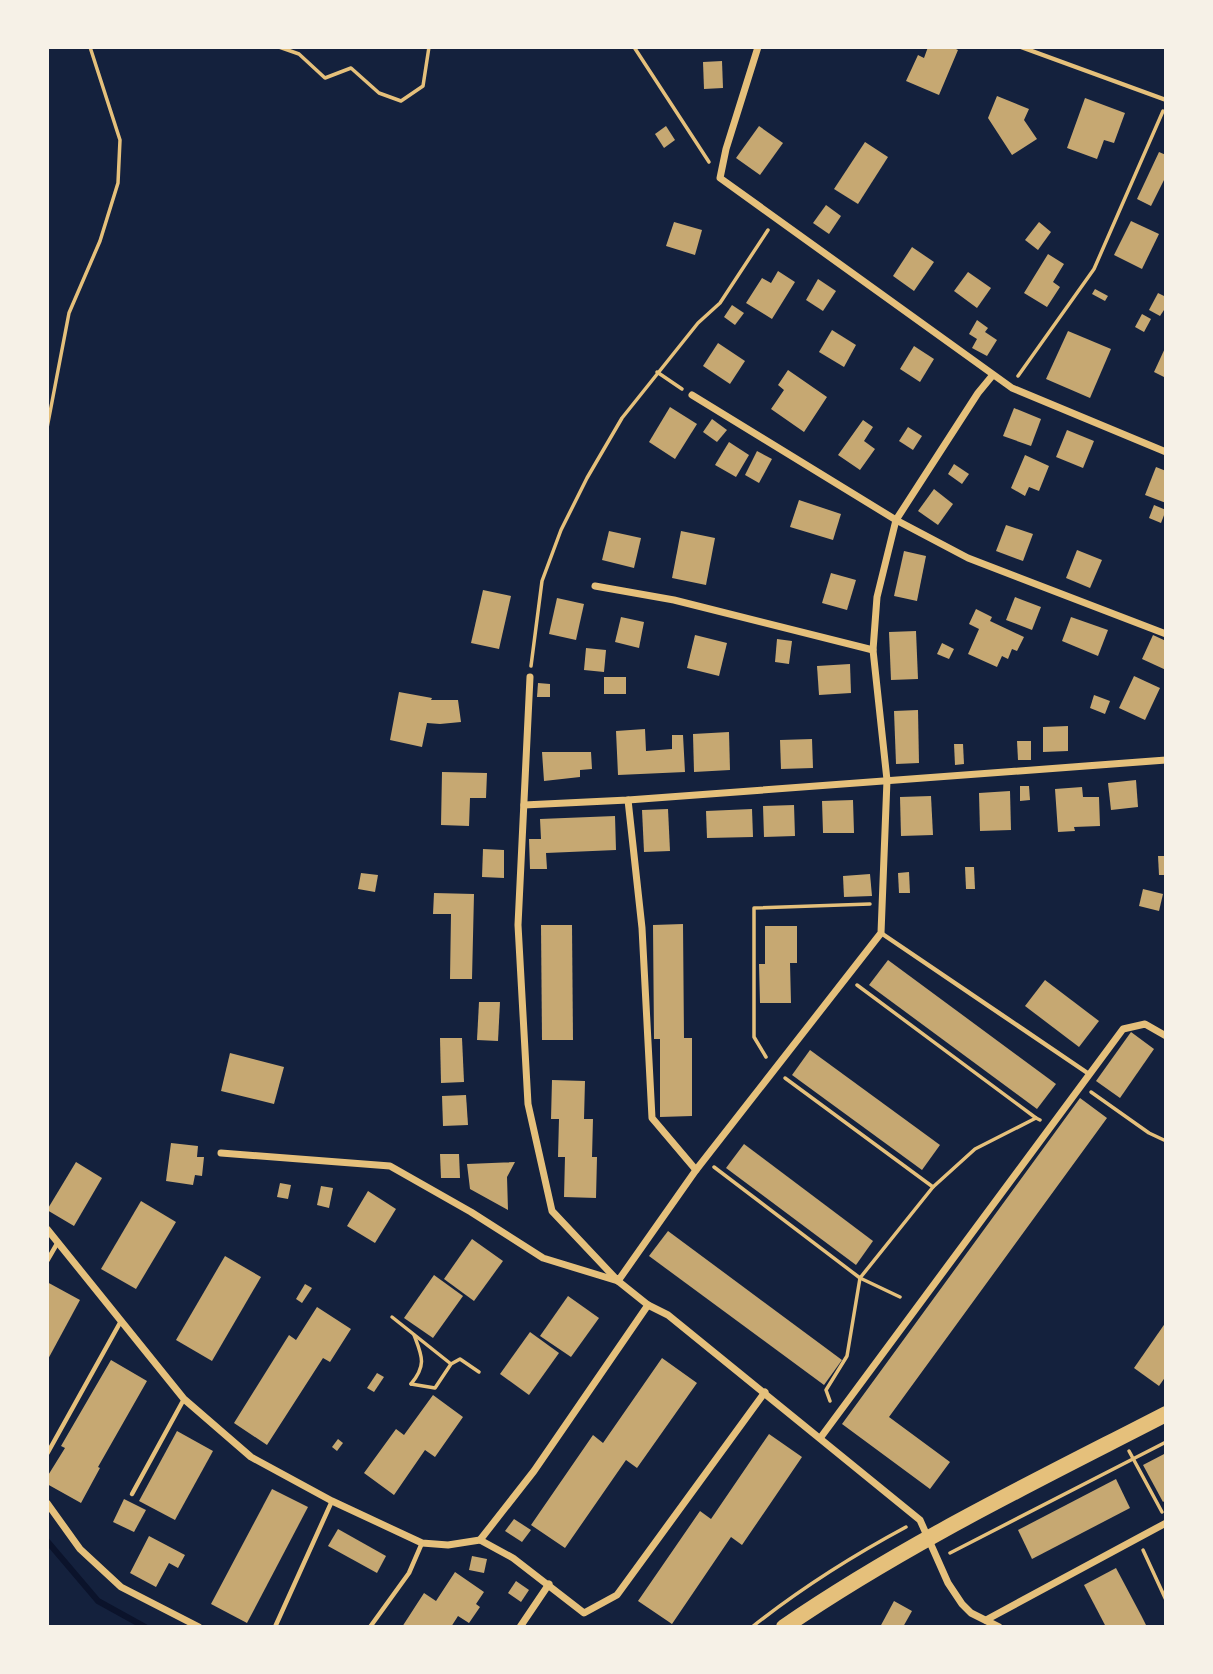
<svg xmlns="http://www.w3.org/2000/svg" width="1213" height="1674" font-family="'PT Serif',serif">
<rect width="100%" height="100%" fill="#14213d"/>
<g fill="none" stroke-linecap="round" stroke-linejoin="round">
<polyline stroke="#0b132b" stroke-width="6" points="47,1541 98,1601 145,1627"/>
</g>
<g fill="#c6a872">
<polygon points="928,47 952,47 958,50 939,95 906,81 918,55 924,58"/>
<polygon points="722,61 723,88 704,89 703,62"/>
<polygon points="997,96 1029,109 1024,120 1037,139 1012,155 988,118"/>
<polygon points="1085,98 1125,113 1114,143 1104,140 1097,159 1067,148"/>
<polygon points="666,126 675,140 664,148 655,134"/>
<polygon points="759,126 783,143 760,175 736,158"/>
<polygon points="865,142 888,157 858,204 834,189"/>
<polygon points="1159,152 1166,155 1166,176 1151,206 1137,199"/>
<polygon points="826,205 841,216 829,234 813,223"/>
<polygon points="1131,221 1159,234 1142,269 1114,255"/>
<polygon points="674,222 702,230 695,255 666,246"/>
<polygon points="1039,222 1051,232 1038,250 1025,240"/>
<polygon points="912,247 934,262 914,291 893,276"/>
<polygon points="1048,254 1064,264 1053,282 1060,287 1047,307 1024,293"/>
<polygon points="778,271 795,282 772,319 746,303 762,278 771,283"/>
<polygon points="968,272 991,288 977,308 954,291"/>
<polygon points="818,279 836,291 823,311 806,300"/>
<polygon points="1095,289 1108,296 1105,301 1092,294"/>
<polygon points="1158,293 1166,297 1166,307 1160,316 1149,310"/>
<polygon points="732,305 744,313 735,325 724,317"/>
<polygon points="1142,314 1151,319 1144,332 1135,327"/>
<polygon points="977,320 988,328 985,332 997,340 987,356 972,348 977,339 969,334"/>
<polygon points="832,330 856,345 844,367 819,352"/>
<polygon points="1068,331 1111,349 1090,398 1046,379"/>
<polygon points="718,343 745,361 730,384 703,366"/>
<polygon points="914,346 934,359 920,382 900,369"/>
<polygon points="1166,346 1166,378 1154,372"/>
<polygon points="788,370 827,397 804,432 771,409 784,390 778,385"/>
<polygon points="670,407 697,424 675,459 649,442"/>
<polygon points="1014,408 1041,419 1031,446 1003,436"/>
<polygon points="712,419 727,430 717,442 703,432"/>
<polygon points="863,420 873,427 864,441 875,449 860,470 838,455"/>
<polygon points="908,427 922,436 913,450 899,441"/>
<polygon points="1067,430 1094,441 1083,468 1056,457"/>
<polygon points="729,442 749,455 736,477 715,465"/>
<polygon points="757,451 772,459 759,483 745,475"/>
<polygon points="1025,455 1049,466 1039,491 1029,487 1025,496 1011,488"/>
<polygon points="954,464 969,474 962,484 948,474"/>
<polygon points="1156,467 1166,471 1166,503 1145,495"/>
<polygon points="934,489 953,504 938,525 918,511"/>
<polygon points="799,500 841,514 833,540 790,527"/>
<polygon points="1154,505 1166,510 1161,523 1149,518"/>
<polygon points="1006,525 1033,534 1023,561 996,551"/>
<polygon points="609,531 641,538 634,568 602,560"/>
<polygon points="681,531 715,538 706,585 672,578"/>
<polygon points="1077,550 1102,560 1090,588 1066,578"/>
<polygon points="904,551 926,556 917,601 894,596"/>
<polygon points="831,573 856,580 847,610 822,603"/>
<polygon points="483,590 511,596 499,649 471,643"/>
<polygon points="1015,597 1041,607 1032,630 1006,620"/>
<polygon points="557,598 584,604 576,640 549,634"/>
<polygon points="976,609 992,617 990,621 1024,637 1017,651 1012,649 1008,659 1002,656 997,667 968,654 979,629 969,624"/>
<polygon points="621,617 644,622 639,648 615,642"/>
<polygon points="1071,617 1108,630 1098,656 1062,641"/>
<polygon points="916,631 918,679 891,680 889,632"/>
<polygon points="695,635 727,643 719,676 687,668"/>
<polygon points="1153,635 1166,641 1166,670 1142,659"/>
<polygon points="777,639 792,641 789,664 775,662"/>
<polygon points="942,643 954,649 949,659 937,654"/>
<polygon points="586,648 606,650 604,672 584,670"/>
<polygon points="850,664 851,693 819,695 817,666"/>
<polygon points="1134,676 1160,688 1145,720 1119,708"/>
<rect x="604" y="677" width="22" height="17"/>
<polygon points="538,683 550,684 550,697 537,697"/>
<polygon points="399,692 432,698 431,700 458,700 461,722 440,724 427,723 422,747 390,740"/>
<polygon points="1094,695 1110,701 1105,714 1090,708"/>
<polygon points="918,710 919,763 896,764 894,711"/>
<polygon points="1068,726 1068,751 1043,752 1043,727"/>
<polygon points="645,729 646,751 672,749 672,735 683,735 685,772 618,775 616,731"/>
<polygon points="729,732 730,770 694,772 693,734"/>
<polygon points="812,739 813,768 781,769 780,740"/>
<polygon points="1017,741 1031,741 1031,760 1018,760"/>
<polygon points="954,744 963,744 964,764 955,765"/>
<polygon points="542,752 591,752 592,769 580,770 580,777 544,781"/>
<polygon points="442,772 487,773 486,798 470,798 469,826 441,825"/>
<polygon points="1136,780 1138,807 1111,810 1108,783"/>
<polygon points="1020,786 1029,786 1030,800 1020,801"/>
<polygon points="1082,787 1083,797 1099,797 1100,826 1074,827 1075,831 1058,832 1055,789"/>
<polygon points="1010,791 1011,830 980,831 979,793"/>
<polygon points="931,796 933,835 901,836 900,797"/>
<polygon points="853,800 854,833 823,833 822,801"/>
<polygon points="794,805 795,836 764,837 763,806"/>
<polygon points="668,809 670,851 644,852 642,810"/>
<polygon points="752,809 753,837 707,838 706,811"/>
<polygon points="615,816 616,850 546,853 547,869 530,869 529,839 541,839 540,819"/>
<polygon points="483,849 504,850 504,878 482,877"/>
<polygon points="1158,856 1166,856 1166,875 1159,875"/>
<polygon points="965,867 974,867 975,889 966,889"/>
<polygon points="909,872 910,893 899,893 898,873"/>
<polygon points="361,873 378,875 375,892 358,889"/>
<polygon points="870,874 872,896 844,897 843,876"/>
<polygon points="1143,889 1163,894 1159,911 1139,906"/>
<polygon points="434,893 474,894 472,979 450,979 451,914 433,914"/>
<polygon points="683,924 684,1038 692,1038 692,1116 660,1117 660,1039 654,1039 653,925"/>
<polygon points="541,925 572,925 573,1040 542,1040"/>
<polygon points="765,926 797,926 797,963 790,963 791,1003 760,1003 759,964 765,964"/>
<polygon points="888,960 1056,1084 1037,1109 869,985"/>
<polygon points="1045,980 1099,1021 1079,1047 1025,1006"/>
<polygon points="479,1002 500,1002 498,1041 477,1040"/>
<polygon points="1131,1032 1154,1049 1120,1098 1096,1081"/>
<polygon points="440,1038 462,1038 464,1082 441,1083"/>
<polygon points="810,1050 940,1145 922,1170 792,1075"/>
<polygon points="230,1053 284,1067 274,1104 221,1091"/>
<polygon points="552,1080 585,1081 584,1119 593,1119 592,1157 597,1157 596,1198 564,1197 565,1157 558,1157 559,1119 551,1119"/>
<polygon points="466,1095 468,1125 443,1126 442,1096"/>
<polygon points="1080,1098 1107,1118 889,1417 950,1462 930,1489 842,1424"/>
<polygon points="171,1143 198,1146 197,1157 204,1157 202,1176 195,1175 193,1185 166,1181"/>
<polygon points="744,1144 873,1241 856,1265 726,1168"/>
<polygon points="440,1154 459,1154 460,1178 441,1178"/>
<polygon points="76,1162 102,1178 74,1226 47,1210"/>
<polygon points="515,1162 507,1177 508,1210 470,1189 467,1164"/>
<polygon points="280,1183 291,1185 288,1199 277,1197"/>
<polygon points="321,1186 333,1188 329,1208 317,1205"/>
<polygon points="368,1191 396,1209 375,1243 347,1226"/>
<polygon points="141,1201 176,1222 136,1289 101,1269"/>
<polygon points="668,1231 842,1360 824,1385 649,1256"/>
<polygon points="472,1239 503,1261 474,1301 444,1279"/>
<polygon points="225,1256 261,1277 212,1361 176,1340"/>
<polygon points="434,1275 463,1296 433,1338 404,1318"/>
<polygon points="47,1282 80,1300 47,1361"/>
<polygon points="305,1284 312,1288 302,1303 296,1299"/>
<polygon points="568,1296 599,1318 571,1357 540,1336"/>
<polygon points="317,1307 351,1329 330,1362 323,1358 267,1445 234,1423 289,1335 296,1340"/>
<polygon points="1166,1322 1166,1376 1159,1386 1134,1368"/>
<polygon points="530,1332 559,1353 529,1395 500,1374"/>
<polygon points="662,1358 697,1383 637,1468 626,1460 565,1548 531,1525 593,1435 603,1443"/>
<polygon points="111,1360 147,1381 98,1467 100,1468 81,1503 47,1484 47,1477 65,1448 61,1446"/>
<polygon points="377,1373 384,1377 374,1392 367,1388"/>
<polygon points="433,1395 463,1417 435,1457 425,1450 394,1495 364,1473 396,1429 404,1435"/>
<polygon points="177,1431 213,1451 175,1520 139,1501"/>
<polygon points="769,1434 802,1457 742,1545 731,1537 672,1624 638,1601 700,1511 711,1519"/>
<polygon points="338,1439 343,1443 337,1451 332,1447"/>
<polygon points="1166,1453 1166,1500 1163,1502 1143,1465"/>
<polygon points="1116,1479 1130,1508 1032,1559 1018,1530"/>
<polygon points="272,1489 308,1507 247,1623 211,1604"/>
<polygon points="124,1499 146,1510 134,1532 113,1522"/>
<polygon points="514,1519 531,1530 522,1542 505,1531"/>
<polygon points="338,1529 386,1556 377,1573 328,1546"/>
<polygon points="149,1536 185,1555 178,1568 169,1563 156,1587 130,1573"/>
<polygon points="472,1556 487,1559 484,1573 469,1570"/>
<polygon points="1116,1568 1142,1617 1147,1627 1106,1627 1084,1585"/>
<polygon points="455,1572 484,1592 476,1604 480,1607 469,1623 458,1616 451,1627 402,1627 424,1593 436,1601"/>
<polygon points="516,1581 529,1590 521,1602 508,1593"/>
<polygon points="894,1601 912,1611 903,1627 880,1627"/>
</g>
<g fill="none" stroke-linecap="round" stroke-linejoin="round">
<g stroke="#e5c07b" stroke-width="3.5">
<polyline points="279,47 299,54 325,78 351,68 379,93 401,101 423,86 429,47"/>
<polyline points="634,47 709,162"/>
<polyline points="657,372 682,389"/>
<polyline points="1018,376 1094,269 1163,111"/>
<polyline points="47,428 69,313 100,241 118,183 120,140 90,47"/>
<polyline points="531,666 542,581 561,530 587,478 622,418 698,323 720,303 768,230"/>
<polyline points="857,985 1036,1118"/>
<polyline points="766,1057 754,1037 754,908 870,904"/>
<polyline points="785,1078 933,1187"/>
<polyline points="1091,1092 1149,1133 1166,1141"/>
<polyline points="714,1167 860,1278 900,1297"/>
<polyline points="392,1317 451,1364"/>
<polyline points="411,1384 435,1388 451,1364 460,1359 479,1372"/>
<path d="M411,1384c16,-19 11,-28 3,-49"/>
<polyline points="830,1401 826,1390 847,1356 860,1278 933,1187 975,1149 1036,1118 1040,1120"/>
<polyline points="1129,1451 1162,1512"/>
<polyline points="1143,1550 1166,1600"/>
<polyline points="950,1553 1166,1442"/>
<path d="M752,1627c48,-38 100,-71 154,-100"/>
</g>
<g stroke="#e5c07b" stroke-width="4.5">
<polyline points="1021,47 1166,100"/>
<polyline points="881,933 1089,1074"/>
<polyline points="47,1261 58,1242"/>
<polyline points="47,1454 121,1321"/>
<polyline points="132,1494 184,1399"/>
<polyline points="275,1627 332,1501"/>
<polyline points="370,1627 409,1573 422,1543"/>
</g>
<g stroke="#e5c07b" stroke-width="7">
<polyline points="758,47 726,149 720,178 1012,388 1166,452"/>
<polyline points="692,395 896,520 968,558 1166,634"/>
<polyline points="595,586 674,600 873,650"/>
<polyline points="530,677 518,925 528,1104 552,1211 618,1281 696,1170 881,933 887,780 873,650 877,597 896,520 978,393 992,376"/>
<polyline points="628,800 642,928 652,1118 696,1170"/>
<polyline points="524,805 628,800 1166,760"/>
<polyline points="221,1153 390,1166 471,1212 543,1258 618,1281 648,1305 668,1315 920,1520 948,1583 962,1604 971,1613 999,1627"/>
<polyline points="47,1229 184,1399 251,1457 332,1501 422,1543 448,1545 480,1540 534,1471 648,1305"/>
<polyline points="821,1437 1123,1029 1145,1024 1166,1036"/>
<polyline points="47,1503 80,1549 121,1587 199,1627"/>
<polyline points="480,1540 513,1558 584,1613 617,1595 765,1392"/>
<polyline points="986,1620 1166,1523"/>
<polyline points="520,1627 549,1584"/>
</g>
<path stroke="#e5c07b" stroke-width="16" d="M784,1627c121,-83 252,-146 382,-213"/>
</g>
<rect width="1213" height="1674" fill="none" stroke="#f6f1e7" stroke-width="98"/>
</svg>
